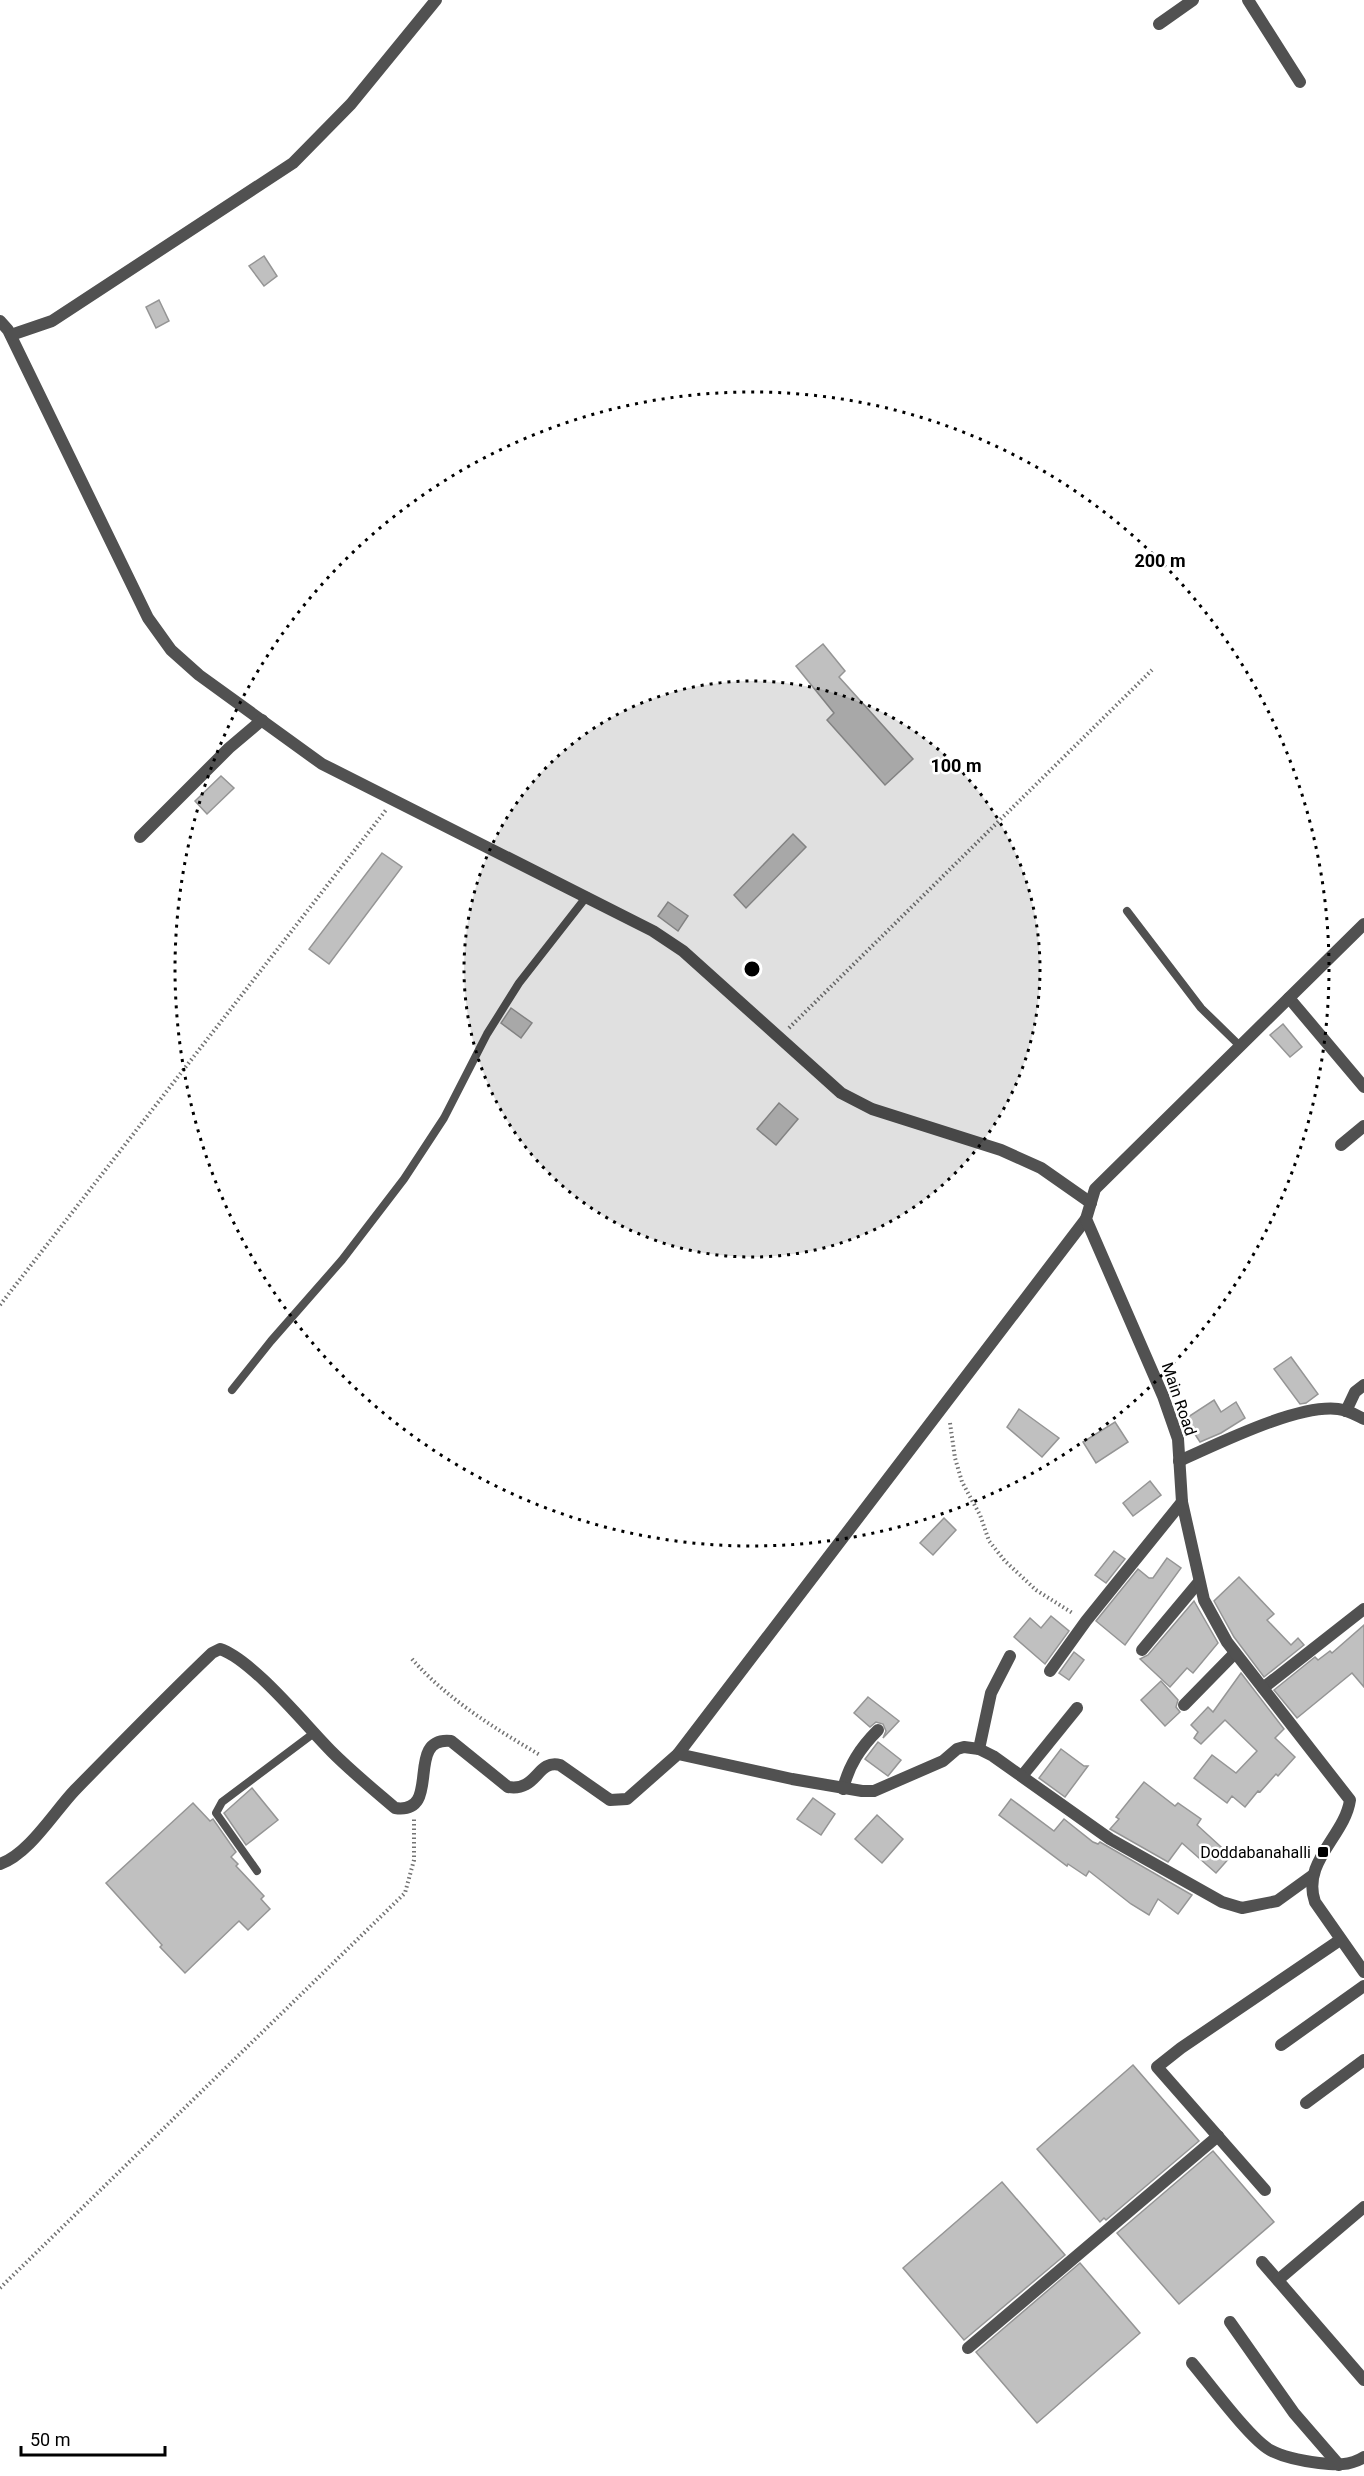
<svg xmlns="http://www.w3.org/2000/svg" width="1364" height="2476" font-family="Roboto,sans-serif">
<rect width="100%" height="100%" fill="#fff"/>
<g fill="#c0c0c0" stroke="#959595" stroke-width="1.5">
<polygon points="264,256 277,276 264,286 249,266"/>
<polygon points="159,300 169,321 156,328 146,307"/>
<polygon points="823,644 845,671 839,677 913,759 885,785 827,720 834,713 796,666"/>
<polygon points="221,776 234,788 207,814 195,801"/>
<polygon points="793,834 806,847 746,908 734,895"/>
<polygon points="382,853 402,867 329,964 309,949"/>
<polygon points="668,902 688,916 678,931 658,916"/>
<polygon points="511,1008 532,1023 521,1038 501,1023"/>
<polygon points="1283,1024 1302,1047 1290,1057 1270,1035"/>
<polygon points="779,1103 798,1119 776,1145 757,1129"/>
<polygon points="1291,1357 1318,1394 1306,1403 1300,1404 1274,1369"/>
<polygon points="1214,1400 1221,1412 1236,1402 1245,1418 1221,1433 1200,1442 1185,1419"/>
<polygon points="1019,1409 1059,1438 1042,1457 1007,1427"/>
<polygon points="1115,1422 1128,1442 1096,1463 1083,1442"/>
<polygon points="1150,1481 1161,1495 1133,1516 1123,1503"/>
<polygon points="944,1518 956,1530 933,1555 920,1543"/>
<polygon points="1114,1551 1125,1559 1106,1583 1095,1575"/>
<polygon points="1167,1558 1181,1568 1125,1645 1096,1621 1138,1569 1149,1578 1153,1578"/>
<polygon points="1239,1577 1274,1614 1267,1620 1291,1645 1298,1638 1304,1645 1264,1677 1234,1637 1214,1601"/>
<polygon points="1194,1601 1218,1643 1193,1673 1187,1668 1170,1687 1140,1659 1148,1655"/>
<polygon points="1051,1616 1069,1631 1045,1664 1014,1637 1030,1618 1041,1628"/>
<polygon points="1364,1625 1364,1687 1352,1673 1297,1718 1274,1690 1315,1657 1318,1660 1330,1651 1332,1653"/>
<polygon points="1074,1652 1084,1660 1069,1680 1059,1673"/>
<polygon points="1241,1673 1284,1729 1275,1738 1295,1757 1278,1776 1276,1774 1260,1792 1258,1791 1245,1807 1232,1796 1227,1803 1194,1778 1212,1755 1236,1773 1257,1751 1225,1720 1201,1744 1194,1738 1198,1732 1191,1725 1208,1707 1213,1712"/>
<polygon points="1161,1681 1178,1700 1176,1707 1180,1712 1165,1726 1141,1700"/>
<polygon points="868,1697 899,1721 883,1738 886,1731 883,1724 876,1722 870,1727 854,1713"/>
<polygon points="878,1742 901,1760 888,1776 865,1759"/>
<polygon points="1061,1749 1084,1766 1088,1766 1065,1797 1039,1778"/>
<polygon points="1144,1782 1175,1806 1178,1803 1201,1819 1197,1825 1231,1856 1216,1873 1182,1843 1168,1862 1110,1829 1119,1819 1116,1817"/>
<polygon points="252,1788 278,1820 246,1845 224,1813"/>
<polygon points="813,1798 835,1814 821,1835 797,1819"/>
<polygon points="1011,1799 1054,1831 1064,1819 1093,1842 1098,1844 1100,1842 1192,1895 1178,1914 1158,1899 1149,1915 1131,1904 1089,1871 1086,1876 1068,1864 1067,1866 999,1815"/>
<polygon points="193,1803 210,1821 213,1819 236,1852 231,1857 238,1864 236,1866 264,1896 261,1899 270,1909 248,1930 239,1921 185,1973 160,1947 162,1945 106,1883"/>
<polygon points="877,1815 903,1839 882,1863 855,1839"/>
<polygon points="1133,2065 1199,2141 1106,2220 1104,2218 1100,2222 1037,2149"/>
<polygon points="1213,2151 1274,2222 1179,2304 1117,2233"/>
<polygon points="1002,2182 1065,2255 964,2340 903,2268"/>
<polygon points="1080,2263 1140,2333 1037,2423 976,2352"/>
</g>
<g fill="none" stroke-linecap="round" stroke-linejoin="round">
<g stroke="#737373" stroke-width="4" stroke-dasharray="1.5 3" stroke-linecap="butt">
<polyline points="789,1028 1152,670"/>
<polyline points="0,1305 386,810"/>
<polyline points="950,1423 955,1458 962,1482 980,1515 989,1541 1005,1561 1036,1590 1074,1614"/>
<path d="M412,1659c35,40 82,69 128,96"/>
<polyline points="0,2288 405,1893 414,1860 414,1819"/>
</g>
<g stroke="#515151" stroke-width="8">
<polyline points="1127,911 1201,1008 1240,1046"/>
<polyline points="232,1390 271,1341 342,1260 404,1179 444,1118 487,1034 519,983 587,896"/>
<polyline points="257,1871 216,1813 222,1802 314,1733"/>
</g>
<g stroke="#515151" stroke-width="12">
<polyline points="1248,0 1300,82"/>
<polyline points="1159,24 1193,0"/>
<polyline points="0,321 8,330 148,618 171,650 199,675 322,764 653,931 683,951 841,1093 872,1109 1001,1150 1041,1168 1091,1203"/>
<polyline points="11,335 52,321 293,163 351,104 436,0"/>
<polyline points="140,837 229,748 262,720"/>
<polyline points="1289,998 1364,1087"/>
<polyline points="1341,1145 1364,1126"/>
<polyline points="1346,1411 1355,1392 1364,1385"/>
<path d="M1179,1461c39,-17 118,-57 159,-52 10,1 18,6 26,10"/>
<polyline points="1142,1650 1198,1583"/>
<polyline points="1050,1671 1086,1621 1182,1502"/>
<polyline points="1263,1688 1364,1609"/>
<polyline points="1184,1705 1235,1653"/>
<polyline points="979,1749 991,1693 1010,1656"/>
<polyline points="678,1754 1086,1219"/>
<polyline points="1022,1776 1077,1708"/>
<path d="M843,1789c6,-24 17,-41 35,-59"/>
<polyline points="1281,2045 1364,1986"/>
<polyline points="1306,2103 1364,2060"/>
<polyline points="1265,2190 1157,2067 1181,2048 1340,1940"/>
<polyline points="1262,2262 1364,2380"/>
<polyline points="1278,2280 1364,2207"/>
<polyline points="1230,2322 1294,2413 1339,2465"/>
<polyline points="968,2348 1218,2136"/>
<path d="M1192,2363c17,20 58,76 78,87 15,8 33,11 49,13 16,2 31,3 45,-6"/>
</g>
<g stroke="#515151" stroke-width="12">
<path d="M1364,924l-269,265 -9,30 77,177 15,43 4,63 22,98 23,42 123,158c-5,36 -49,62 -35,102l49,70"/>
<path d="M0,1864c29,-10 54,-52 75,-74 45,-46 90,-92 137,-137l8,-4c33,11 86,77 112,103 20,20 42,38 63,56 49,7 8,-72 56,-67l57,46c29,5 29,-28 52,-22l50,35 17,-1 51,-45 114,25 70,12h12l69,-30 14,-12 7,-2 15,2 14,7 117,83 112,63 20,6 35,-7 36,-26"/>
</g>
</g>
<circle cx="752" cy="969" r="288" fill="#000" fill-opacity=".12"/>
<g fill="none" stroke="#000" stroke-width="3" stroke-dasharray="3 6">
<circle cx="752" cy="969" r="288"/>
<circle cx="752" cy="969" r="577"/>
</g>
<rect fill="#000" stroke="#fff" stroke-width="2" x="1317" y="1846" width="12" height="12" rx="3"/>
<g text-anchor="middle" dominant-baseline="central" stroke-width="5" stroke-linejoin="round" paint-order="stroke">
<g font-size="16" fill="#000" stroke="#fff">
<text transform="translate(1179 1399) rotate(71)">Main Road</text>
</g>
<g font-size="16" fill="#000" stroke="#fff" text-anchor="end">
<text x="1311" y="1852">Doddabanahalli</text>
</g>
</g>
<circle cx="752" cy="969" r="9" fill="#000" stroke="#fff" stroke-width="3"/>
<g font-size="18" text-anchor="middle" font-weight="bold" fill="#000" stroke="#fff" stroke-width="5" stroke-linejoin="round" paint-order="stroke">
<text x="1160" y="567">200 m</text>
<text x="956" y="772">100 m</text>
</g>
<path d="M21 2446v9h144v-9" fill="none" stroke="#000000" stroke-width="3"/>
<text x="30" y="2446" font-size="18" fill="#000000" stroke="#ffffff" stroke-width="4.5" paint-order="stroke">50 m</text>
</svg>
